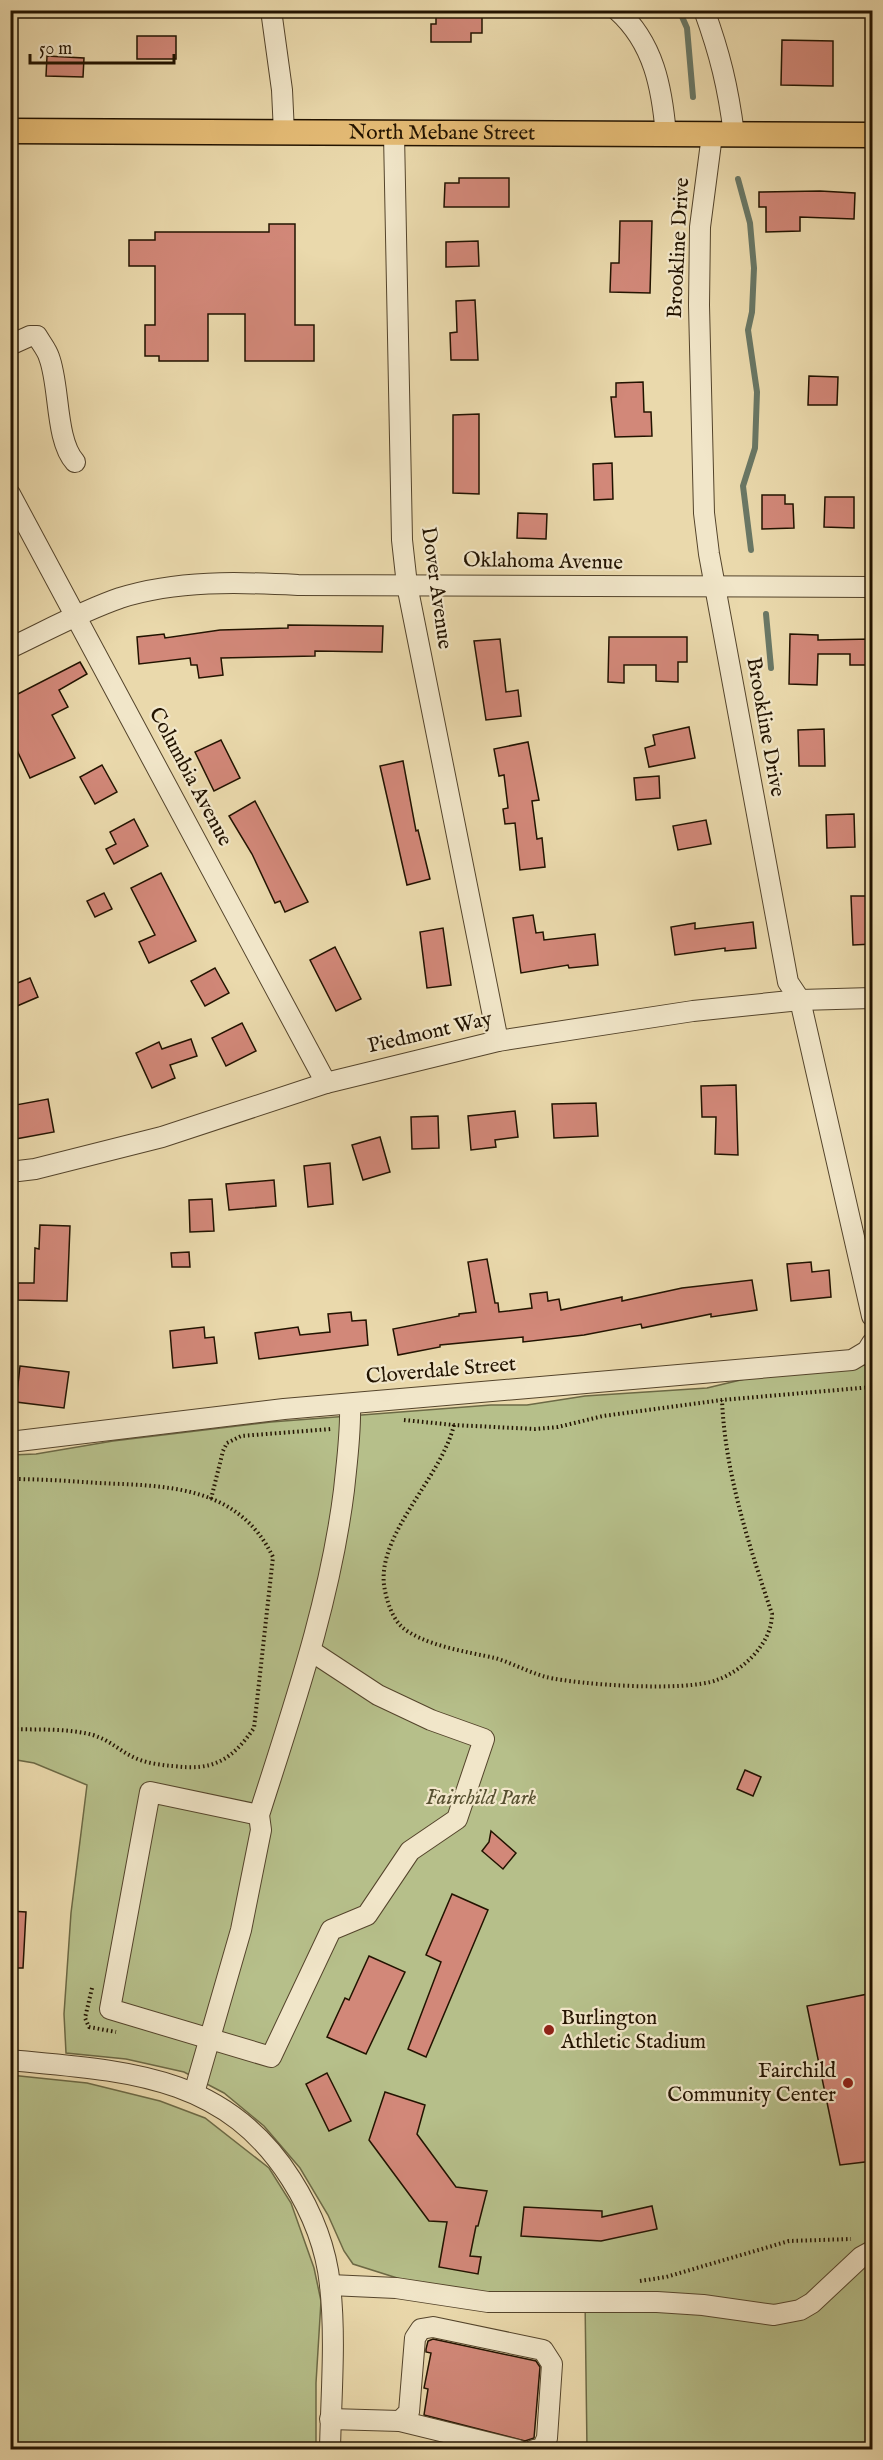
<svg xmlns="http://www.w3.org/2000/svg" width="883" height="2460" font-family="'IM FELL English',serif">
<rect width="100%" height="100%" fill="#ead9ac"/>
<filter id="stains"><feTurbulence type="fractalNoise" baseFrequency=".00333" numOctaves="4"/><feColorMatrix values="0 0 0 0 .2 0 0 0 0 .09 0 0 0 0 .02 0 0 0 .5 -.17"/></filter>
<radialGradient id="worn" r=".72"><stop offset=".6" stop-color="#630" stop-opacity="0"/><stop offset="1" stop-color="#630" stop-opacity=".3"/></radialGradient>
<g fill="#b6bf8a" stroke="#6c6945" stroke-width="1.5">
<polygon points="872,1360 872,2449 587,2449 585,2298 501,2296 432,2289 353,2264 344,2251 328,2215 300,2168 264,2126 224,2093 184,2072 126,2059 66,2053 64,2014 71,1913 87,1785 34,1763 11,1759 11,1455 36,1454 113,1441 271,1422 491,1405 527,1405 585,1396 707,1388 774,1372 839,1365 865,1365"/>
<polygon points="10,2075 87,2083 160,2101 205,2118 269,2168 291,2203 314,2268 321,2301 316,2383 316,2449 11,2449"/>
</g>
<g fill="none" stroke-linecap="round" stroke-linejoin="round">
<g stroke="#697765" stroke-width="6">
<polyline points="679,10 687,28 693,97"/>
<polyline points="738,179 750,223 754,268 752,312 748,330 757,392 755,448 743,486 751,550"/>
<polyline points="766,614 771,668"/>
</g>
</g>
<g fill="#d28879" stroke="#221300" stroke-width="1.5">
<polygon points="436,10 482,10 482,33 471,33 471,42 431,42 431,24 436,24"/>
<rect x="137" y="36" width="39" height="23"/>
<polygon points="782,40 833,41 833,86 781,85"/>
<polygon points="47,56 84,58 83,77 46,76"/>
<polygon points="459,178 509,178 509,207 444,207 445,183 459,183"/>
<polygon points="820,191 855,193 854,219 800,217 800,231 766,232 766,207 759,207 759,192"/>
<polygon points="620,221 652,221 650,293 610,292 611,263 619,263"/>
<polygon points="269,224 295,224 295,325 314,325 314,361 245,361 245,314 208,314 208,361 159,361 159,356 145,356 145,325 155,325 155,266 129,266 129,240 155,240 155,232 269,232"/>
<polygon points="478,241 479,266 446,267 446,242"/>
<polygon points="475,300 478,360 451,360 450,333 457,332 456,301"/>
<polygon points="809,376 838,377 837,405 808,405"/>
<polygon points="643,382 644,412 651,412 652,436 615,437 611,397 616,397 616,383"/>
<polygon points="479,414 479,494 453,493 453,415"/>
<polygon points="612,463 613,499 594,500 593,464"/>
<polygon points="762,495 785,495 785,504 793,504 794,528 762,529"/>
<polygon points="825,497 854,497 854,528 824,527"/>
<polygon points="518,513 547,514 546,539 517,538"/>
<polygon points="288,625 383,626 382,652 315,651 315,656 221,658 223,675 199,678 197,665 191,665 190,658 139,664 137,637 164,634 165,638 220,630 288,628"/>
<polygon points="790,634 818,635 818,640 873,639 873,665 850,665 850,654 818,654 817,685 789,684"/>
<polygon points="609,637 687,637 687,662 678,662 678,682 656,681 656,665 624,665 624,683 608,682"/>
<polygon points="500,639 506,692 518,690 521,716 486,720 474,641"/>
<polygon points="80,662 87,674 59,690 68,707 52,715 75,758 30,778 14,744 10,746 10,698"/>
<polygon points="689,727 695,758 649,767 645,748 655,745 653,735"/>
<polygon points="824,729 825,766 799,766 798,730"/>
<polygon points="221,740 240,778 214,791 195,752"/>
<polygon points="528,742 539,800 532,801 537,839 542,838 545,867 520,870 515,823 505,824 503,809 508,808 504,775 499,776 494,749"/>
<polygon points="403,761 416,831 418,830 430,879 407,885 380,766"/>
<polygon points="102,765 117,792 95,804 80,777"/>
<polygon points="659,776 660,798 636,800 634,778"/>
<polygon points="255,801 308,902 285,912 280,901 275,903 252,854 229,816"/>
<polygon points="854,814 855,847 827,848 826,815"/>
<polygon points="134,819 148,846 114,864 106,849 116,844 110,832"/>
<polygon points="706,820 711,844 678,850 673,826"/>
<polygon points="161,873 196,941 149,963 139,942 155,935 131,888"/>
<polygon points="104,893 112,909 95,917 87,901"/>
<polygon points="851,896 873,896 873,944 853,945"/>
<polygon points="533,915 536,933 543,932 544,940 595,934 598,965 569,968 568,965 521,973 513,918"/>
<polygon points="753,922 756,948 725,951 725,948 675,955 671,927 695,923 695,929"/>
<polygon points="443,928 451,985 427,988 420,932"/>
<polygon points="335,947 361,999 336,1011 310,960"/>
<polygon points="215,968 229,993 205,1006 191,981"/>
<polygon points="30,978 38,997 10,1009 10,986"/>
<polygon points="242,1023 256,1051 226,1066 212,1038"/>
<polygon points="191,1039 197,1056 170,1065 175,1078 152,1088 136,1053 159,1042 162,1049"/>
<polygon points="736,1085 738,1155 715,1154 716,1117 702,1117 701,1086"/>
<polygon points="48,1099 54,1132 10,1140 10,1106"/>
<polygon points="596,1103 598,1136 554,1138 552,1104"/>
<polygon points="515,1111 518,1137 495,1140 496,1147 471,1150 468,1116"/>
<polygon points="438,1116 439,1148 412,1149 411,1117"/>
<polygon points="380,1137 390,1172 363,1180 352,1145"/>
<polygon points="330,1163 333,1204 308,1207 304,1166"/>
<polygon points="274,1180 276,1206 229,1210 226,1184"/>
<polygon points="212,1199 214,1231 190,1232 189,1200"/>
<polygon points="40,1225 70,1226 67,1301 18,1300 18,1283 34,1283 35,1248 39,1249"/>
<polygon points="189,1252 190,1267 172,1267 171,1253"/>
<polygon points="487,1259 495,1303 498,1303 499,1312 532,1308 530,1294 547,1292 548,1301 559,1299 561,1310 622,1297 622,1301 682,1288 752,1280 757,1310 711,1317 711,1314 642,1328 641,1324 584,1335 523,1342 523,1337 440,1345 440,1347 398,1355 393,1329 459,1316 459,1314 476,1312 468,1262"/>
<polygon points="811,1262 812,1272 829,1270 831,1297 791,1301 787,1264"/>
<polygon points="351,1312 352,1321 366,1320 368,1345 259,1359 255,1333 298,1327 300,1335 330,1332 328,1314"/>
<polygon points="204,1327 205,1338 214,1337 217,1363 173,1368 170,1331"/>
<polygon points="20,1366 69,1372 64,1408 16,1402"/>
<polygon points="745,1770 761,1777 753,1796 737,1789"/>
<polygon points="491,1831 516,1853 503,1869 482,1851 489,1842"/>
<polygon points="452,1894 488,1910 426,2057 408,2049 441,1962 426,1955"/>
<polygon points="10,1911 26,1912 23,1968 10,1968"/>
<polygon points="369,1956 405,1972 366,2054 327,2037 345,1998 349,2000"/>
<polygon points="873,1993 873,2161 840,2165 807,2006"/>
<polygon points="327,2073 351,2121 329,2131 306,2084"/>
<polygon points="385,2092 425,2105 417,2134 456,2187 487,2191 478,2226 476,2226 470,2256 481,2257 478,2274 439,2267 447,2222 429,2221 369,2140"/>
<polygon points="652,2206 657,2229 601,2241 521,2236 524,2207 602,2211 602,2217"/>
<polygon points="433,2339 536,2361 540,2367 534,2438 525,2441 424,2415 428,2389 424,2388 431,2353 426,2352 426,2349 428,2341"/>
</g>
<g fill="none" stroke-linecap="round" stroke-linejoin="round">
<defs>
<g id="minor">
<polyline points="271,10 282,90 284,133"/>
<path d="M617,10c37,33 45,78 49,125"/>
<path d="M704,10c16,44 24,77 30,124"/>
<polyline points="394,134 402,540 407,585 498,1041"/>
<polyline points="712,135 700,227 699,305 704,513 709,554 788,982 800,1000 872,1316"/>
<path d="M10,345l20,-9h7c4,7 10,14 12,21 11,28 6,83 26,105"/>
<polyline points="10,494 326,1083"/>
<path d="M10,648c36,-17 72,-37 110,-50 57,-18 119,-16 178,-13l574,2"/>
<polyline points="10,1172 35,1169 162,1137 326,1083 498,1041 693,1011 800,1000 872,998"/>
<polyline points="10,1442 284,1409 852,1360 867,1351 872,1343"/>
<polyline points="259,1815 150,1792 110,2009 271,2057 331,1930 367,1915 410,1851 457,1819 484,1739 431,1720 378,1695 311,1651"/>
<path d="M10,2060c113,11 214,13 281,119 21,33 35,67 39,106 6,54 1,110 0,165"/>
<path d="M194,2093l47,-163 20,-100 -2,-15c34,-107 71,-213 85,-325 3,-30 7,-57 6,-86"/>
<polyline points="330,2285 396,2288 488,2302 657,2302 703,2305 774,2315 800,2310 812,2303 861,2257 872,2251"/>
<polyline points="330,2419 400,2421 518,2450"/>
<polyline points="400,2421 409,2412 415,2338 421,2329 433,2327 543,2350 552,2364 547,2438 542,2449 534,2450"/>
</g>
<g id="major">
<path id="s1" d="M10,131l862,4"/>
</g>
</defs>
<use href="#minor" stroke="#54442b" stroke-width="22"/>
<use href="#major" stroke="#221300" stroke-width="27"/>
<g stroke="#221300" stroke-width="4" stroke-dasharray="1.5 3" stroke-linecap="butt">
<polyline points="404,1420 454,1425 535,1429 558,1427 603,1416 722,1400 872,1387"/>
<path d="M454,1425c-13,53 -76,108 -70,160 2,13 7,31 17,41 20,19 67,26 94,32 17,5 33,14 51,19 34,8 140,15 171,3 27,-10 55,-37 55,-66 -23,-69 -47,-141 -50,-214"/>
<path d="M10,1479c30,0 59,2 88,4 69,3 140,2 175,74l-19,171c-23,33 -41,43 -81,38 -13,-1 -28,-3 -40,-9 -16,-8 -22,-16 -40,-22 -26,-7 -56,-5 -83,-6"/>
<polyline points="211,1499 223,1451 227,1443 241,1436 331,1429"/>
<polyline points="92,1988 85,2018 89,2027 116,2032"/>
<polyline points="640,2281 666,2277 789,2241 851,2239"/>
</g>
<use href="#minor" stroke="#f1e6c9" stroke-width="20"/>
<use href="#major" stroke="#e5bc76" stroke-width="24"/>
</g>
<g fill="#8f2418" stroke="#f1e6c9" stroke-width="2">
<circle cx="549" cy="2030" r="6"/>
<circle cx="848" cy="2083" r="6"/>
</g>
<g text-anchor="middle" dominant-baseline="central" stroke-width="4.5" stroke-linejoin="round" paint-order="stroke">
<g font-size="21" fill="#221300" stroke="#f1e6c9">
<text stroke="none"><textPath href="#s1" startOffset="432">North Mebane Street</textPath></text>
<text transform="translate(679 248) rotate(-87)">Brookline Drive</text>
<text transform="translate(543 562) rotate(1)">Oklahoma Avenue</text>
<text transform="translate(436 588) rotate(82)">Dover Avenue</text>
<text transform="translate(765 727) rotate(80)">Brookline Drive</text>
<text transform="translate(190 777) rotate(62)">Columbia Avenue</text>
<text transform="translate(430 1033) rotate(-13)">Piedmont Way</text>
<text transform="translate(441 1371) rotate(-5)">Cloverdale Street</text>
</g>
<g font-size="21" font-style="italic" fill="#564f30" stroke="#f1e6c9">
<text x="481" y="1798">Fairchild Park</text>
</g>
<g font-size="21" fill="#221300" stroke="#f1e6c9" text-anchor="start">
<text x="561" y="2018">Burlington<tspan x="561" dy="24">Athletic Stadium</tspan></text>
<text x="836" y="2071" text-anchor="end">Fairchild<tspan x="836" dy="24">Community Center</tspan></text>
</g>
</g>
<rect width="883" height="2460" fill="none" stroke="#ead9ac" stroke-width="36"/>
<rect x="12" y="12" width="859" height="2436" fill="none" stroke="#221300" stroke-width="3"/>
<rect x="18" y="18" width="847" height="2424" fill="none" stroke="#221300" stroke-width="1.5"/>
<path d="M30 54v9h144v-9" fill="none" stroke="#221300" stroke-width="3"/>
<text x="39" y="54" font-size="18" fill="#221300" stroke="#f1e6c9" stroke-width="4.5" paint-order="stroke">50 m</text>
<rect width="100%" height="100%" filter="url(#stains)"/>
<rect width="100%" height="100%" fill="url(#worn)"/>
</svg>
